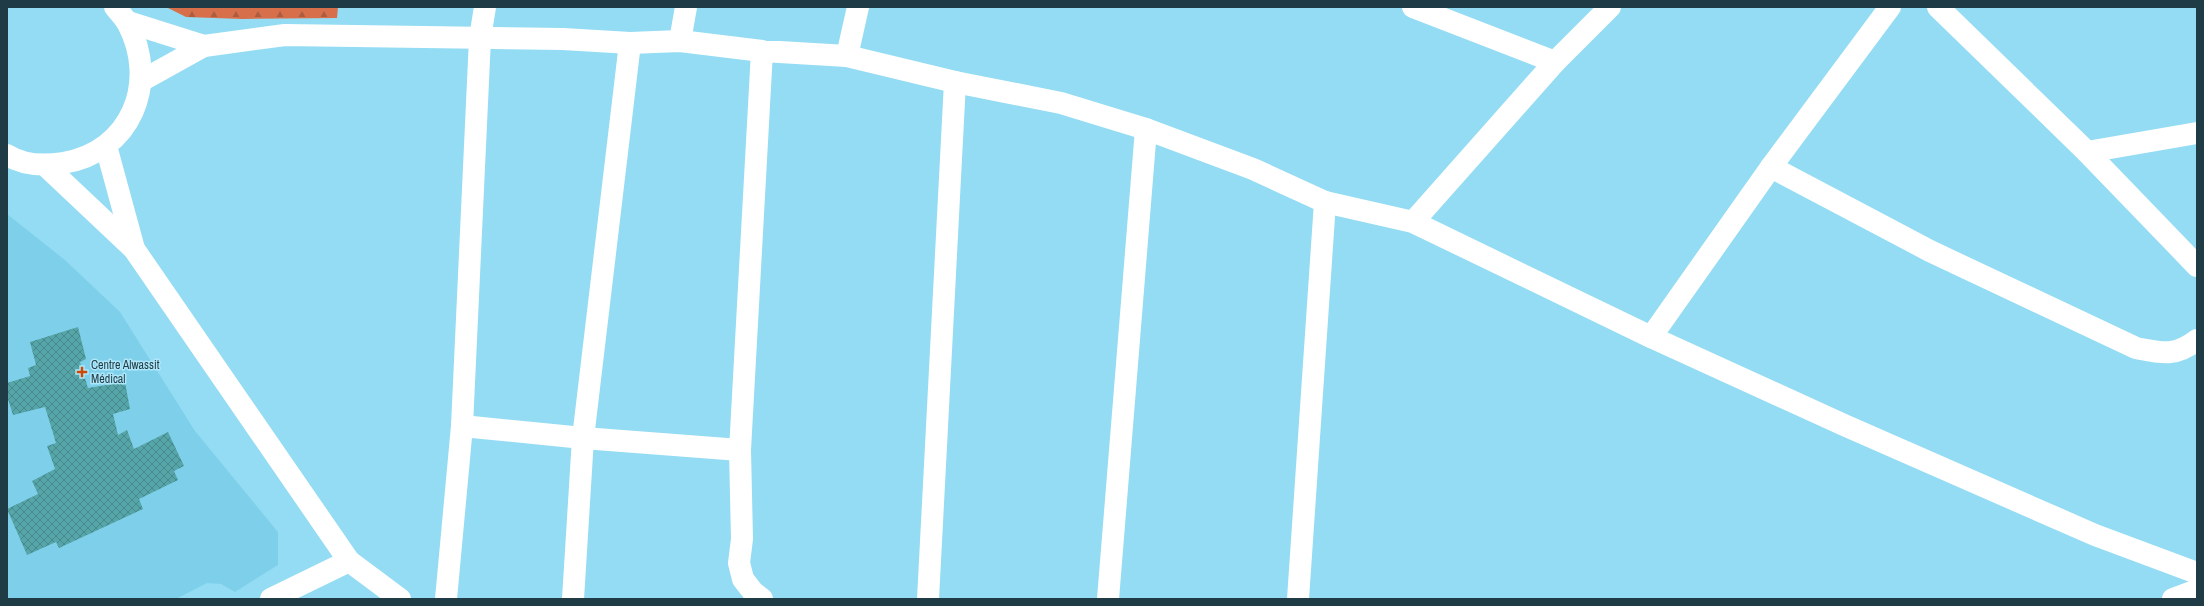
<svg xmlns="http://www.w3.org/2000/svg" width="2204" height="606" font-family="'Archivo Narrow',sans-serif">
<defs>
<pattern id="forest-firs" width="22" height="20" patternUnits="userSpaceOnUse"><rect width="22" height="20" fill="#d66f4a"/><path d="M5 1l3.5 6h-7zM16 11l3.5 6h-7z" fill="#ad5c3f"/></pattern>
<pattern id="building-cross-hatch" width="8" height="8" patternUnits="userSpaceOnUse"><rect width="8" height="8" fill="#56a5a9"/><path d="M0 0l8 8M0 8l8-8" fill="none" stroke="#47888b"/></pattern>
</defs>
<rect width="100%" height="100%" fill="#94dcf3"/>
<polygon fill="#7ed0ea" points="7,214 65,260 120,312 195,431 278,532 278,565 235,592 221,584 207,583 176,599 7,599"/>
<polygon fill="url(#forest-firs)" points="166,7 338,7 337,18 242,19 186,17"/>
<polygon fill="url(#building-cross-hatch)" points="78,327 86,359 80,362 88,388 125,382 130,409 113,414 118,435 127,430 134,449 168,432 184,466 174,471 178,480 139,499 143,509 59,548 56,542 27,555 7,509 38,494 32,481 55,469 47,446 56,443 45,407 13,415 7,396 7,383 30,376 28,368 36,365 30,342"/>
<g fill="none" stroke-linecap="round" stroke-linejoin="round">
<g stroke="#fff" stroke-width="22">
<polyline points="1413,7 1555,62"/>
<polyline points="1938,7 2087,152 2197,266"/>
<polyline points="128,22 204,46"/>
<polyline points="680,41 686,7"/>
<polyline points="762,51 740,450 742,539 739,563 743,579 753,592 762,599"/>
<polyline points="847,56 858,7"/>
<polyline points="141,81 204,46 285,35 563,39 630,43 680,41 762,51 847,56 955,82 1061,103 1146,129 1253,169 1325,202 1413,222 1651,337 1844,425 2095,535 2197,573"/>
<polyline points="106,146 134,249"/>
<polyline points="2087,152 2197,133"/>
<path d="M7,155c16,10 37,11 56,8 68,-11 96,-80 65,-139 -3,-6 -9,-12 -13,-17"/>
<polyline points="46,166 134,249 349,561 271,599"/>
<path d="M1771,167l159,84 206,97c26,5 39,9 61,-8"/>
<polyline points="1413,222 1555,62 1610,7"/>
<polyline points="1651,337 1771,167 1890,7"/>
<polyline points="462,426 583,438 740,450"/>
<polyline points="349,561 400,599"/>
<polyline points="446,599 462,426 480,38 485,7"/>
<polyline points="573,599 583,438 630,43"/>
<polyline points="928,599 955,82"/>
<polyline points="1108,599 1146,129"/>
<polyline points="1298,599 1325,202"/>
<polyline points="2173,599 2197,590"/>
</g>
</g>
<path fill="#ce4906" stroke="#afe7fa" stroke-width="1.5" d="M80 366h4v4h4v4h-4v4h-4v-4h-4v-4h4z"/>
<g text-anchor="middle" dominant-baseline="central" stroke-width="3" stroke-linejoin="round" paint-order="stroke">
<g font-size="12" fill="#1f3c46" stroke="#afe7fa" text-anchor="start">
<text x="91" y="365">Centre Alwassit<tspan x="91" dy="14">Médical</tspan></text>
</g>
</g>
<rect width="2204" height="606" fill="none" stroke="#1f3c46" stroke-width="16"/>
</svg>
